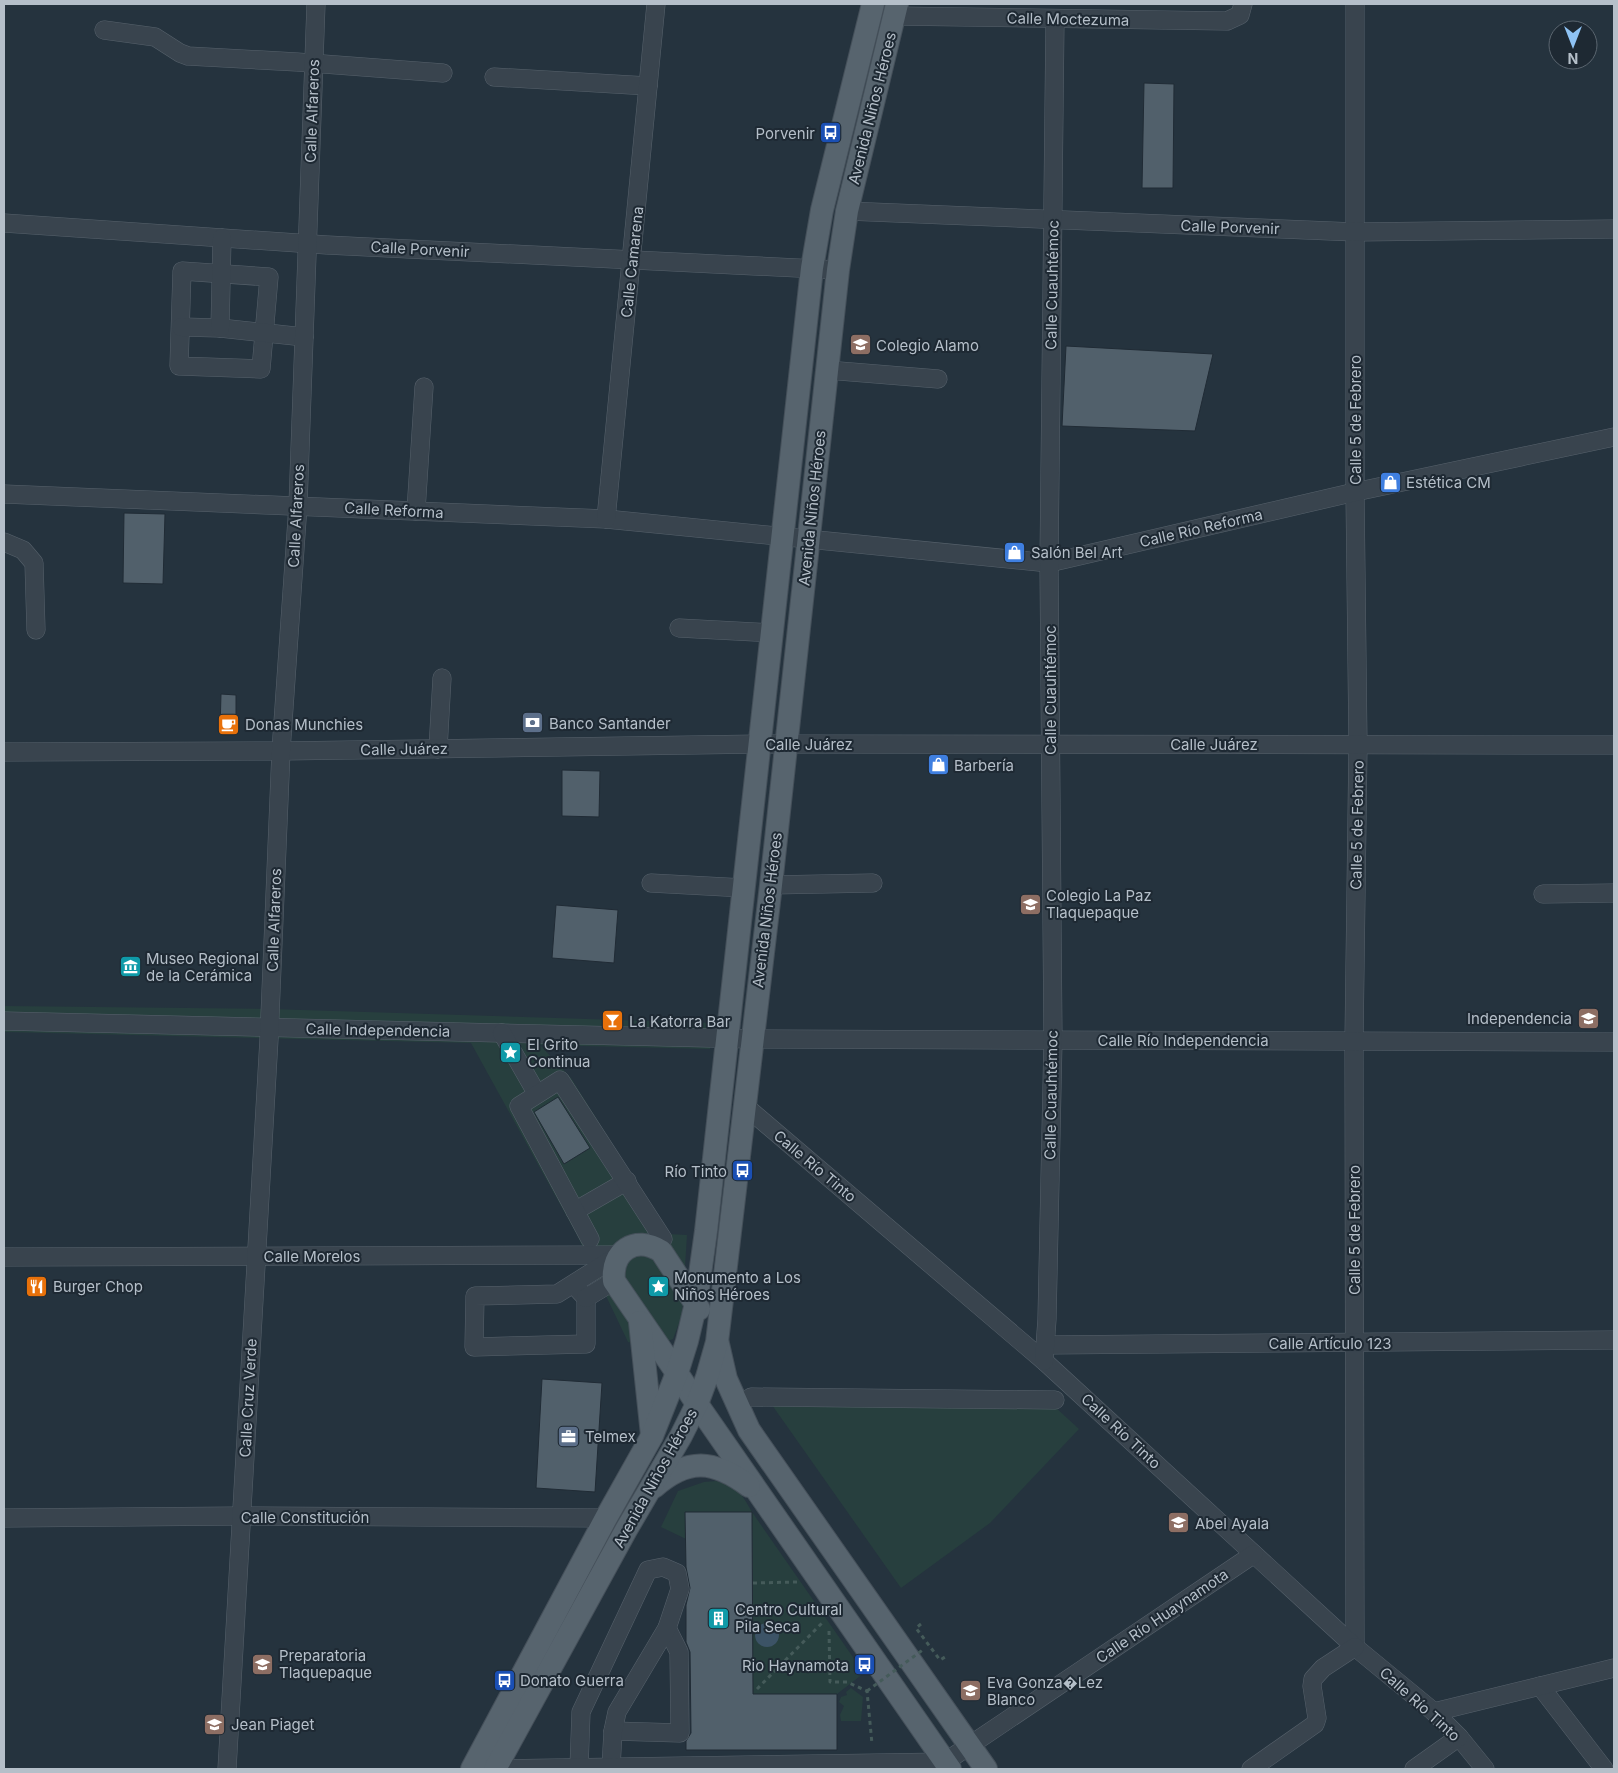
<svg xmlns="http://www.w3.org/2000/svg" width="1618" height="1773" font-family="Inter,sans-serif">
<rect width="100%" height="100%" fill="#25333e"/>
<g fill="#273f3e">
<polygon points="4,1006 270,1009 714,1023 710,1049 540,1045 571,1078 669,1234 687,1235 682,1315 673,1339 651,1347 628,1342 577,1235 471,1043 4,1032"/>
<polygon points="772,1405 1055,1407 1079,1429 990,1523 901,1588"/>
<path d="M716,1481c22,6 26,13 36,31l112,161 -27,21h-84l-1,-182h-66v27l-25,-12 17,-36 26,-9z"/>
<polygon points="851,1688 863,1697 861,1721 841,1721 840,1715 844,1706 839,1702 841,1697 847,1695 846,1692"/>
</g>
<circle fill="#3c5366" cx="767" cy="1635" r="12"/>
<g fill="#51606b" stroke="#202b35">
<polygon points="1144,83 1174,84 1173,188 1142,188"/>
<polygon points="1066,346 1213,354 1195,431 1062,426"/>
<polygon points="124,513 165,514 163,584 123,583"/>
<polygon points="221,694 236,695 236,730 220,730"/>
<polygon points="562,770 600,771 599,817 562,816"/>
<polygon points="556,905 618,910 614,963 552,958"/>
<polygon points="558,1097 590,1148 564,1164 534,1112"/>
<polygon points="542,1379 602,1383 595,1492 536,1488"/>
<polygon points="685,1512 752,1512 753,1694 837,1694 837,1750 686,1750 686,1741 691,1733 690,1652 686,1642 686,1605 690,1588 686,1567"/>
</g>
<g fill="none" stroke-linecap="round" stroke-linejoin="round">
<defs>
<g id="minor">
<polyline points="1355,4 1355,492 1358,745 1354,1041 1355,1647"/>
<polyline points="894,16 1227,21 1240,15 1243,4"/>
<polyline points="104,30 155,37 180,53 188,56 297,62 443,73"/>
<polyline points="494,77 648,86"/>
<polyline points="847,211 1355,232 1614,229"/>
<polyline points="4,223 327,245 838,270"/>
<polygon points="182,271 269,277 261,369 179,366"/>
<polyline points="181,327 220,328 304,337"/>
<polyline points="220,328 222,238"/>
<polyline points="827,370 938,379"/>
<polyline points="4,494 606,519 1049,563 1355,492 1614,437"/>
<polyline points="416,511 424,387"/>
<polyline points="606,519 656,4"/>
<polyline points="4,542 23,550 34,563 36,630"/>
<polyline points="679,628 773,633"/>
<polyline points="438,749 442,678"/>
<polyline points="4,752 281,751 760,744 1614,745"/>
<polyline points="651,883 744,888"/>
<polyline points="771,885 873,883"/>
<polyline points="1543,894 1614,893"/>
<polyline points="4,1021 752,1039 1614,1042"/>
<polyline points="502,1033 537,1094"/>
<polyline points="745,1106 1044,1361 1355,1647 1434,1712 1459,1737 1485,1769"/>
<polyline points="575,1211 627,1181"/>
<polyline points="590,1239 519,1106 560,1080 663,1239"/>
<polyline points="4,1257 619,1255"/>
<polyline points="573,1284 586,1298 586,1344 474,1347 475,1296 557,1294 619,1255"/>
<polyline points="586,1298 614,1281"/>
<polyline points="1046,1345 1614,1340"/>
<polyline points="1044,1361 1047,1319 1053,1040 1049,563 1055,19"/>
<polyline points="751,1397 1055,1400"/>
<polyline points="4,1518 241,1516 606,1518"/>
<polyline points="1540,1686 1604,1769"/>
<polyline points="1434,1712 1614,1668"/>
<polyline points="613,1731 680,1733 679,1652 667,1628"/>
<polyline points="579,1768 581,1712 648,1570 663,1567 677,1573 680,1589 667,1628 617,1712 613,1731 611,1768"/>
<polyline points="227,1769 269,1039 281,751 298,505 316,4"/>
<polyline points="486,1769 945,1762 1254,1554"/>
<polyline points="1251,1769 1315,1724 1317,1718 1312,1686 1313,1679 1323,1668 1355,1647"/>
<polyline points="1414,1769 1459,1737"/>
</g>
<g id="major">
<path d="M699,1309l-38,-58c-26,-16 -50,0 -47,30l63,92 20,31 253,365"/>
<polyline points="640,1322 652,1435"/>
<polyline points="718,1344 726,1379 749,1430 986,1769"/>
<path d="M654,1487c34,-30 60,-27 95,-1"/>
<polyline points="472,1769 606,1518 652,1436 677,1373 687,1341 696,1303 706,1231 812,268 822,210 873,4"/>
<polyline points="495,1769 626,1530 681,1436 697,1404 707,1377 717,1342 771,885 838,270 847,211 897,4"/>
</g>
</defs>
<use href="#minor" stroke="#57626c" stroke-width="19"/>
<use href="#major" stroke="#45505a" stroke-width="24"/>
<g stroke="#455b5a" stroke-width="3" stroke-dasharray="4 4" stroke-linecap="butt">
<polyline points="753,1583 797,1582"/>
<polyline points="921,1624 916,1628 940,1660 945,1657"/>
<polyline points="829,1631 830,1682 847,1682 867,1691 872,1744"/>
<polyline points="757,1689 823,1622"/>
</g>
<use href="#minor" stroke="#39444e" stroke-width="18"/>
<use href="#major" stroke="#57646e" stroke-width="22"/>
<polyline stroke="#455b5a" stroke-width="3" stroke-dasharray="4 4" stroke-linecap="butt" points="867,1691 924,1649"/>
</g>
<defs>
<symbol id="bus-square" viewBox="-11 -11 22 22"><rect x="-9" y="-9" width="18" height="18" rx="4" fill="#1a4fb4" stroke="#1e2933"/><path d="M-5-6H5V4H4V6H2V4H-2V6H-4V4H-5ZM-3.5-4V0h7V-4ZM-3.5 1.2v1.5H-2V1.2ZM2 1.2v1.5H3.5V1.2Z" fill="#fff"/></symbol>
<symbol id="university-square" viewBox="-11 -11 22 22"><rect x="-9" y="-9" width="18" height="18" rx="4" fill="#8d6e63" stroke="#1e2933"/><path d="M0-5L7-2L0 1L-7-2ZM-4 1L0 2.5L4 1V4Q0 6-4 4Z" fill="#fff"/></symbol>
<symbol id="shop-square" viewBox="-11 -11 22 22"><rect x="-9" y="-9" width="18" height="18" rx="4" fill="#3f7fe0" stroke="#1e2933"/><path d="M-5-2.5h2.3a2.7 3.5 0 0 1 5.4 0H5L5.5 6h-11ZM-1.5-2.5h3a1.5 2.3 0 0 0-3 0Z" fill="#fff"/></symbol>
<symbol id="bank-square" viewBox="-11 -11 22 22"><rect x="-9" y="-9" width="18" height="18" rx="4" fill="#5c6f8a" stroke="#1e2933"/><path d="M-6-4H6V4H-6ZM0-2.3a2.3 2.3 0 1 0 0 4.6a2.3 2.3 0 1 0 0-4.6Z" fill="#fff"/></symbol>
<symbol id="cafe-square" viewBox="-11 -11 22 22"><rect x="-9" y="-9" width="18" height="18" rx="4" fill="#e8710a" stroke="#1e2933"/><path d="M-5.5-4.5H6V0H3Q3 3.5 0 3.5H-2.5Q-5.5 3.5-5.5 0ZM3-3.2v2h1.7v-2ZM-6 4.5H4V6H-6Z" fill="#fff"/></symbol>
<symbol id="school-square" viewBox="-11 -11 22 22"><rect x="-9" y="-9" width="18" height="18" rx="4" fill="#8d6e63" stroke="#1e2933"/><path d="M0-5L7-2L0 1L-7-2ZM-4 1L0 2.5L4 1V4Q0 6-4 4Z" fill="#fff"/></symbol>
<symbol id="museum-square" viewBox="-11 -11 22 22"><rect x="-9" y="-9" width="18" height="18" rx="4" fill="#0f9aa8" stroke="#1e2933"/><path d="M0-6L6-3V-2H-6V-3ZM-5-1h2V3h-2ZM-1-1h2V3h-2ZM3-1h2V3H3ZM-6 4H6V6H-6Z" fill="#fff"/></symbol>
<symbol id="bar-square" viewBox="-11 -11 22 22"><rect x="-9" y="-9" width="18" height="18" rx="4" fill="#e8710a" stroke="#1e2933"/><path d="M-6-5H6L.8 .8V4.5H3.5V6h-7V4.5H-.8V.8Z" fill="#fff"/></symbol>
<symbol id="sight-square" viewBox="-11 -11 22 22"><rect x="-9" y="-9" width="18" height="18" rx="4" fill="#0f9aa8" stroke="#1e2933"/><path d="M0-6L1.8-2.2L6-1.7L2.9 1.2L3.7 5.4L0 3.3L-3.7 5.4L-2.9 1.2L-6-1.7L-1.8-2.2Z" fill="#fff"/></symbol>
<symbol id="restaurant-square" viewBox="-11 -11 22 22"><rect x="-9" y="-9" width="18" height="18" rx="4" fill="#e8710a" stroke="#1e2933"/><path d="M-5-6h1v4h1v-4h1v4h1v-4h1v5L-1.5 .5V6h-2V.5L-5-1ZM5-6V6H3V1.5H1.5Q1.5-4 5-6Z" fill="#fff"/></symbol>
<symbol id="office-square" viewBox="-11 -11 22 22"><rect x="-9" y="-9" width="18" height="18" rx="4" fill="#5c6f8a" stroke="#1e2933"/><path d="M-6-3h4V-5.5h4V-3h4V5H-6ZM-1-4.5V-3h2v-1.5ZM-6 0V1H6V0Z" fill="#fff"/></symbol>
<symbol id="building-square" viewBox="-11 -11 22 22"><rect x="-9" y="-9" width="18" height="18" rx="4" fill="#0f9aa8" stroke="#1e2933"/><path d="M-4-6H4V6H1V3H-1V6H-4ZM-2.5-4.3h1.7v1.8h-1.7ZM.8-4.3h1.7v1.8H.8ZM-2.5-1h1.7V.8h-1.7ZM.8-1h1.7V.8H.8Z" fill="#fff"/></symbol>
</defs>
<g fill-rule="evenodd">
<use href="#bus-square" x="818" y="120" width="25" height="25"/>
<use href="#university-square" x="848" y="332" width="25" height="25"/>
<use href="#shop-square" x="1378" y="470" width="25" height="25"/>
<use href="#shop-square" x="1002" y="540" width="25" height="25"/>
<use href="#bank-square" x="520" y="710" width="25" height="25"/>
<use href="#cafe-square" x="216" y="712" width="25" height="25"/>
<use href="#shop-square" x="926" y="752" width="25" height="25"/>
<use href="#school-square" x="1018" y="892" width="25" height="25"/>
<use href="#museum-square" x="118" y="954" width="25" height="25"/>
<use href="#school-square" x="1576" y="1006" width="25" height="25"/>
<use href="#bar-square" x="600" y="1008" width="25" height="25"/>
<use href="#sight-square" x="498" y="1040" width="25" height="25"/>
<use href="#bus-square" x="730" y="1158" width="25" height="25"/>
<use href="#restaurant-square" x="24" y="1274" width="25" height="25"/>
<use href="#sight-square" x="646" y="1274" width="25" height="25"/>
<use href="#office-square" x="556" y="1424" width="25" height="25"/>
<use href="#school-square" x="1166" y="1510" width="25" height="25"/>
<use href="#building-square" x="706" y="1606" width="25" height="25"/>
<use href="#university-square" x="250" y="1652" width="25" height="25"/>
<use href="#bus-square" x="852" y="1652" width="25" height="25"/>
<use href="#bus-square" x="492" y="1668" width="25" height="25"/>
<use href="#school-square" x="958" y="1678" width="25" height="25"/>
<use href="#school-square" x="202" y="1712" width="25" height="25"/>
</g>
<g text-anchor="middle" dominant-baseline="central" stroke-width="4" stroke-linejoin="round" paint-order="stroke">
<g font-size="15" fill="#b5bfc9" stroke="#1e2933">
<text transform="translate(1068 19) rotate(1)">Calle Moctezuma</text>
<text transform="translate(872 108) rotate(-76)">Avenida Niños Héroes</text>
<text transform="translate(312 111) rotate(-88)">Calle Alfareros</text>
<text transform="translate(1230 227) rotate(2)">Calle Porvenir</text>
<text transform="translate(420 249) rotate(3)">Calle Porvenir</text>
<text transform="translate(632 262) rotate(-84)">Calle Camarena</text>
<text transform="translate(1052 285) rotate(-89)">Calle Cuauhtémoc</text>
<text transform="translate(1355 420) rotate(-90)">Calle 5 de Febrero</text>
<text transform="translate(812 508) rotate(-84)">Avenida Niños Héroes</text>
<text transform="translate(394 510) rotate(3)">Calle Reforma</text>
<text transform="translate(296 516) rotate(-87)">Calle Alfareros</text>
<text transform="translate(1201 528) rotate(-13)">Calle Río Reforma</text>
<text transform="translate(1050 690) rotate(-90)">Calle Cuauhtémoc</text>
<text x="809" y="744">Calle Juárez</text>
<text x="1214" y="744">Calle Juárez</text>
<text transform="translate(404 749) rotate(-1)">Calle Juárez</text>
<text transform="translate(1357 825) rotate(-89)">Calle 5 de Febrero</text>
<text transform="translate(767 910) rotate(-83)">Avenida Niños Héroes</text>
<text transform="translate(274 920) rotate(-88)">Calle Alfareros</text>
<text transform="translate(378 1030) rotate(1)">Calle Independencia</text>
<text x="1183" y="1040">Calle Río Independencia</text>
<text transform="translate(1051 1095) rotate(-89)">Calle Cuauhtémoc</text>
<text transform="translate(815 1166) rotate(40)">Calle Río Tinto</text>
<text transform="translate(1354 1230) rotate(-90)">Calle 5 de Febrero</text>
<text x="312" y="1256">Calle Morelos</text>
<text x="1330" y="1343">Calle Artículo 123</text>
<text transform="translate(248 1398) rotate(-87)">Calle Cruz Verde</text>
<text transform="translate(1121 1431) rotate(43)">Calle Río Tinto</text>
<text transform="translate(655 1478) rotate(-61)">Avenida Niños Héroes</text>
<text x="305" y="1517">Calle Constitución</text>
<text transform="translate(1162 1616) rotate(-34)">Calle Río Huaynamota</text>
<text transform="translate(1420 1704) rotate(42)">Calle Río Tinto</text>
</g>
<g font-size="15" fill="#b5bfc9" stroke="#1e2933" text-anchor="start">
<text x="815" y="133" text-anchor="end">Porvenir</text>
<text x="876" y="345">Colegio Alamo</text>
<text x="1406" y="482">Estética CM</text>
<text x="1031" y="552">Salón Bel Art</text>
<text x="549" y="723">Banco Santander</text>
<text x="245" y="724">Donas Munchies</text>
<text x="954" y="765">Barbería</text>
<text x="1046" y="895">Colegio La Paz<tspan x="1046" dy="17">Tlaquepaque</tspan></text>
<text x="146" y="958">Museo Regional<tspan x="146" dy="17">de la Cerámica</tspan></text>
<text x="1572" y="1018" text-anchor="end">Independencia</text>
<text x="629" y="1021">La Katorra Bar</text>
<text x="527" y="1044">El Grito<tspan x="527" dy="17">Continua</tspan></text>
<text x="727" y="1171" text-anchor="end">Río Tinto</text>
<text x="674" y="1277">Monumento a Los<tspan x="674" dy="17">Niños Héroes</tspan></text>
<text x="53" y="1286">Burger Chop</text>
<text x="585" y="1436">Telmex</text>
<text x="1195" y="1523">Abel Ayala</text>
<text x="735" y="1609">Centro Cultural<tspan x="735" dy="17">Pila Seca</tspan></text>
<text x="279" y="1655">Preparatoria<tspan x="279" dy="17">Tlaquepaque</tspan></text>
<text x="849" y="1665" text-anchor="end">Rio Haynamota</text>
<text x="520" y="1680">Donato Guerra</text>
<text x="987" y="1682">Eva Gonza�Lez<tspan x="987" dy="17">Blanco</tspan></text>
<text x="231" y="1724">Jean Piaget</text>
</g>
</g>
<rect width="1618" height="1773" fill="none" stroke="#b5bfc9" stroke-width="10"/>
<g transform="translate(1573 45) rotate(180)"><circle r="24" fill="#1e2933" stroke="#5a656f"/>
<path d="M0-4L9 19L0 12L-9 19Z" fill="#8fc3f4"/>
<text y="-8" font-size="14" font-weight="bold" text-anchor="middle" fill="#b5bfc9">N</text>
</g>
</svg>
